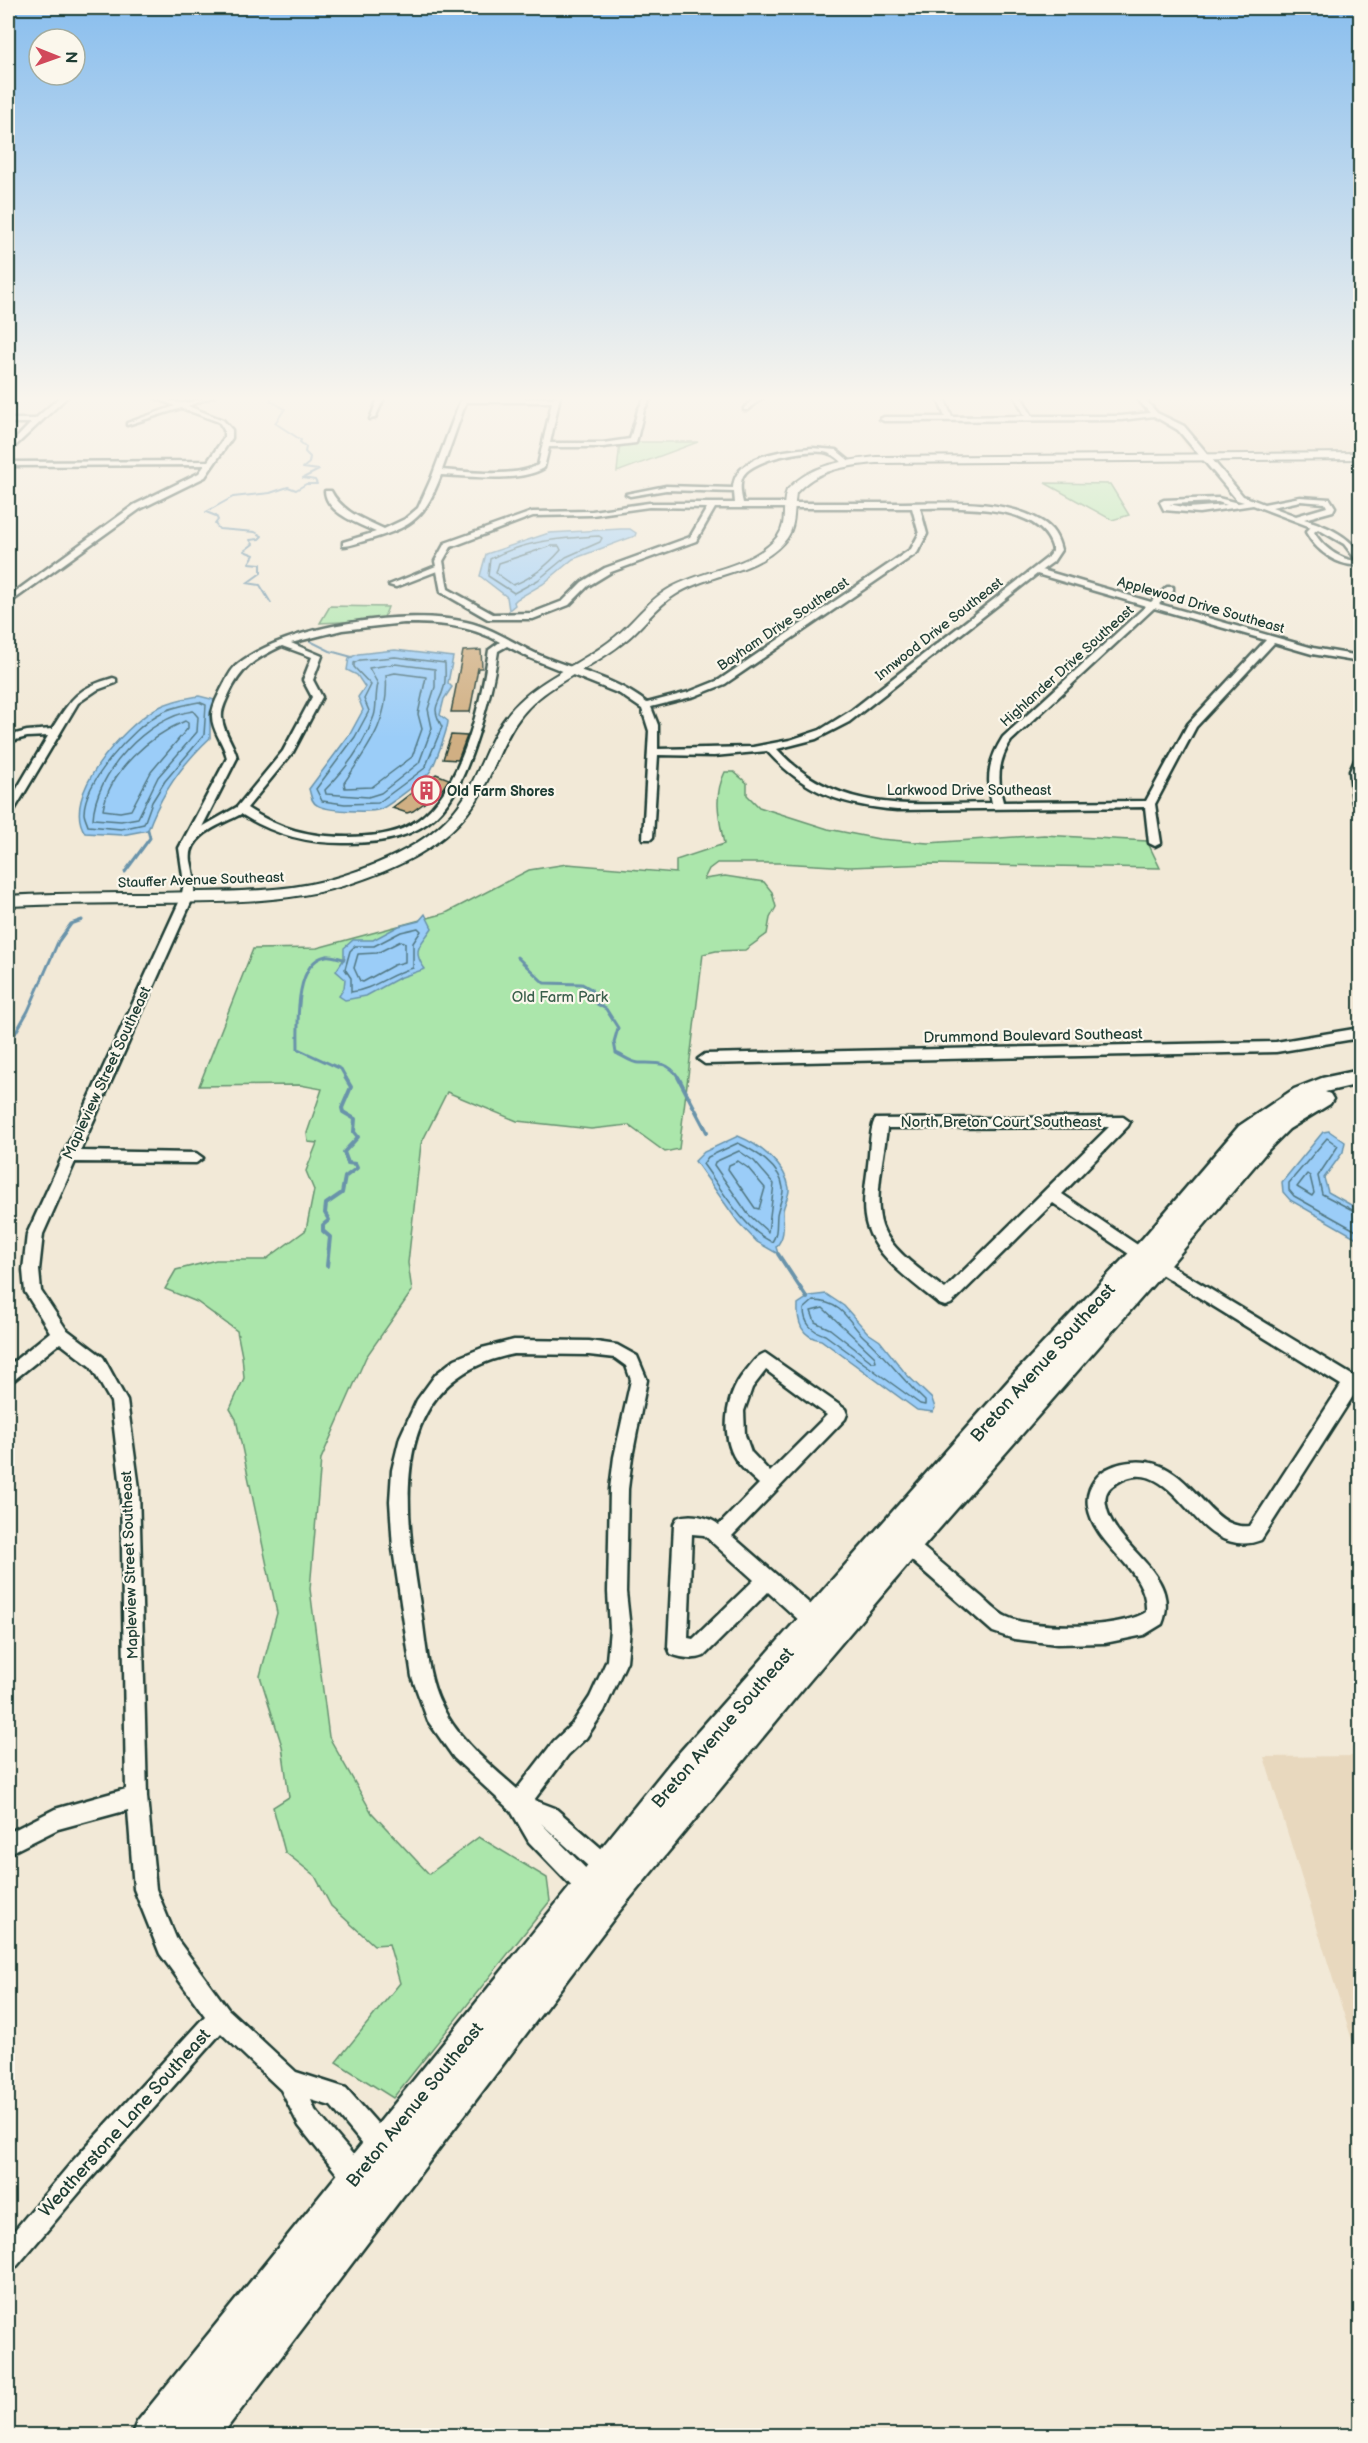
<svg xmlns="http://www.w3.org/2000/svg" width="1368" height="2443" font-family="'Balsamiq Sans',sans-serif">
<rect width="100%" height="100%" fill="#f2e9d7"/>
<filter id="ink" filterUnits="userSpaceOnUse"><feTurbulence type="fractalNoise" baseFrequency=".0167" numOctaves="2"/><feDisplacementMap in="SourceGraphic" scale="12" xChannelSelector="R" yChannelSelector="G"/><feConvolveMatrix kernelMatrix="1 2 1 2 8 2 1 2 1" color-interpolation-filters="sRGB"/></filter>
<g filter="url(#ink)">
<g fill="#e8d8be">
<polygon points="1132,396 1360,396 1360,454 1192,455 1172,427 1140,408"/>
<polygon points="1360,1756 1360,2066 1264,1757"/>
</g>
<g fill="#abe6ab" stroke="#659270" stroke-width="1.5">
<polygon points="620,442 698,442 617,472"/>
<polygon points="1045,483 1110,484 1129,515 1112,520"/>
<polygon points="330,606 388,607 383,620 320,623"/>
<path d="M725,772h9l13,11v12l12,12 69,22 51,10 49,4 116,-8 103,6 13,27 -229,-4 -81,3 -70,-4h-63l-8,6 -5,10 21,-3 39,6 8,10 4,15 -6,11 -3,16 -22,16 -29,1 -13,3 -24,195 -14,3 -37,-27 -37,4 -74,-8 -70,-29 -26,52 -13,119 4,28 -46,66 -45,102 -11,130 19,148 43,76 57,61 50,-37 68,41 3,23 -157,197 -57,-36 64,-79 -11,-39 -15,1 -43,-39 -16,-30 -30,-24 -12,-45 16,-10 -7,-51 -22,-70 17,-63 -41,-194 -6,-10 14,-31 -2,-22 -5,-25 -40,-29 -32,-13 11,-19 40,-10h49l41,-30 8,-40 -8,-19 11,-28 -9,-1 -1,-9 15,-44 -22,-4 -101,1 54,-137 64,-1 129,-35 83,-43 38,-6 109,9v-13l48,-16c-5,-26 -11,-48 1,-72z"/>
</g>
<g fill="#9bcdf8" stroke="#6993aa" stroke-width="1.5">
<polygon points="621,529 630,529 636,533 635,536 573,559 543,584 517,599 514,602 515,605 509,610 507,597 480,576 486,554 549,533"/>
<path d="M395,650l58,7 -5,26 4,4 -8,12 -4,16 8,6c0,7 -14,47 -19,52 -8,8 -38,31 -48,36 -11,4 -55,2 -64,-4 -6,-3 -6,-10 -8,-16l41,-55 13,-24 -5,-13 7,-10 -8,-12 -10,-5 2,-12 9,-4z"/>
<path d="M199,696l16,4 -1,7 -4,5v26c-28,26 -49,56 -62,92l-26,5 -37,-2c-25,-37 39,-106 70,-124 14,-8 28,-10 44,-13z"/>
<path d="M425,914l7,14c-10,16 -22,21 -7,41l-26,9 -33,18 -21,4 -6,-4 5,-8 1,-9 -9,-8 8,-12v-11l9,-8h20l26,-14 20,-5z"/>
<polygon points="1329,1131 1345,1142 1343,1152 1324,1178 1328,1192 1360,1210 1360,1240 1290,1200 1283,1192 1282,1182 1323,1132"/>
<path d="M738,1136c20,8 48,29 51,52 1,7 -5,15 -6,23 0,13 3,25 -7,36l2,7 -21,-12 -19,-20 -43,-61 9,-9z"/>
<path d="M826,1294l18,12 24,27 12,8 26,33 26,25 3,9 -2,4 -16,-2 -96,-70c-20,-3 -24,-18 -23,-36l12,-8z"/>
</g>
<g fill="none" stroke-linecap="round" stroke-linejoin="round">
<g stroke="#517782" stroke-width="1.5">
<path d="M599,536l3,2 -2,4 -34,15 -28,23 -24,13 -26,-17 2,-17c34,-18 71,-21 109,-23z"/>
<path d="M551,546h8l2,4c-13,15 -29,28 -48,35l-17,-12 3,-10z"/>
<path d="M395,657l50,6c0,7 1,17 -1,24 -5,20 -14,17 -2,40l-17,41 -47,35 -33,1 -23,-3 -6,-12 39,-52 14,-26 -5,-12 7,-14 -17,-18v-4l6,-3z"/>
<path d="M395,664l40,5v18l-7,22 4,19 -13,35 -38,30 -13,4 -42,-3 -1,-4c20,-20 40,-47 49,-74 3,-8 1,-21 4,-32l-9,-16z"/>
<path d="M395,673l31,4 -8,37 4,15 -10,28 -40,30 -27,1 -1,-5c24,-36 46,-62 42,-108z"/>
<path d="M199,702l7,3 -2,30 -39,46 -13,21 -8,22 -23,5 -33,-3c-1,-4 -4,-9 -4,-13 0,-31 49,-85 75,-99 12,-7 26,-9 40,-12z"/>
<path d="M193,711l5,6 -1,15 -39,45 -20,41 -17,3 -28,-2c2,-46 55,-102 100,-108z"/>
<path d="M185,721l3,2v5l-37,44 -20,38 -11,2 -17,-2c6,-39 47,-74 82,-89z"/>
<path d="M418,928l3,3 -8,12v25c-22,5 -40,22 -62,24v-14l-6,-9 5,-18 5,-5h19l27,-14z"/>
<polygon points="401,941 405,943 405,962 394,965 363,982 360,981 354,968 358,954 377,953"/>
<path d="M738,1143c17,8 43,24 45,45 1,9 -5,18 -6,27 -1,10 1,18 -5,27 -28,-12 -51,-54 -69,-78l5,-7z"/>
<polygon points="739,1151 754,1161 774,1184 768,1232 748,1214 714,1165 715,1162"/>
<polygon points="738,1161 748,1168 765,1188 759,1209 755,1208 728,1169 729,1165"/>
<polygon points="1307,1174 1310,1176 1314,1193 1312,1196 1297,1187"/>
<polyline points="1360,1214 1322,1194 1318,1176 1338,1146 1327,1138 1289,1183 1289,1190 1294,1196 1360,1233"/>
<path d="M813,1301c10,0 18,2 26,8 10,8 16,20 25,28 22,20 39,43 61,64v4l-5,-1 -95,-69c-13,-4 -21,-11 -21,-26z"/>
<polygon points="823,1308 875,1357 876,1362 872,1362 830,1329 815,1322 811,1311"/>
</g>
<g stroke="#6993aa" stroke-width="2">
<polyline points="270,396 271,401 285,409 275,423 301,440 300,442 306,447 305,452 310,457 309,463 303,468 319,470 303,478 315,480 317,484 306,484 296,490 288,487 270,493 233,497 206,512 216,516 218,520 215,524 219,529 255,532 262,536 259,539 250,540 253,544 244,551 254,555 249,563 261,564 261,573 247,583 260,585 271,603"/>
<polyline points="310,641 330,651 352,657"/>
</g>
<g stroke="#6993aa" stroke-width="3">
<polyline points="125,872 150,838 148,830"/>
<path d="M517,957l27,26 38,1 9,5 6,15 9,5 12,19 -4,14 2,11c7,3 16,10 23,10 18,0 29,-2 40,15"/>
<path d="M344,959c-6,-1 -13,-4 -18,-3 -32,6 -28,69 -28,93l43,20 5,9"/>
<polyline points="8,1046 28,1011 58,942 71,924 82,920"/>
</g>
<g stroke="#6993aa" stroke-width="4">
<polyline points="678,1077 707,1132"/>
<polyline points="778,1254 807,1298"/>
<polyline points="327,1266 330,1237 323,1231 323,1225 329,1220 325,1213 326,1204 342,1193 345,1177 357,1168 355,1164 348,1163 344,1152 358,1137 354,1132 355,1119 343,1112 342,1108 351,1087 345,1077"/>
</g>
</g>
<g fill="#d0af83" stroke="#1f3d34" stroke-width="1.5">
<polygon points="481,650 482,668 478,668 470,712 451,712 463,651"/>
<polygon points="451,735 467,736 458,760 443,759"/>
<polygon points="436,774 449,779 443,788 434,796 413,811 407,813 392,808"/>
</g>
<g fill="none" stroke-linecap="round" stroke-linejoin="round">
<defs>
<g id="minor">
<polygon points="61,396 68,396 8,453 8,447 31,423 8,423 8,419 35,419"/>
<path d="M151,396c11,0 19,6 29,7 10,2 23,-7 34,-7l-26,10 35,14 9,10v8l-27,39 -65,32 -132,95v-7l126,-92 65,-32 6,-8 -197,1v-4l200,-1 16,-23v-8l-5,-8 -38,-14 -54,17v-2l48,-17z"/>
<polygon points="379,396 385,396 375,418 370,419"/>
<path d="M462,396h6v2h85l1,-2h6l-10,47h53l27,-4 8,-29 8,-14h6l-8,14 -8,33 -33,4h-54l-5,21c-25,15 -74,8 -103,7 -16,42 -27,51 -70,64 -9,2 -19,7 -28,7v-4l33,-10c-17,-8 -50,-19 -51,-41h6c11,21 32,28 53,38l21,-10 13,-11 13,-29zM466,402h86l-14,63c-22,13 -70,7 -96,5z"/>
<polygon points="757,396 764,396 748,410 744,410 744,408"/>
<path d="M937,396h6l9,21 73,-1 -10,-20h6l11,20h89l29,-3 -15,-17h7l15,17 27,13 59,70 21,8 36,-7 30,2 5,8 -2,4 -29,8c22,7 42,15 56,34v12c-22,2 -44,-14 -54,-33l5,-5 -58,-22 -54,8 -35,-3 -4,-8 4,-2 54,-2 20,5 6,-1 -7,-2 -59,-70 -24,-14 -33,4 -237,1 -4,-2 4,-2h61zM1300,501l25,2 2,4 -31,9 -24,-9zM1218,502l9,3 -39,3 -19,-4zM1318,529l26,15 13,17c-17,-1 -35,-14 -43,-29z"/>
<path d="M812,448l24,2 16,13 -7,2c-4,-4 -9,-9 -15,-11 -16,-8 -78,5 -87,22 -4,8 -2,19 0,27 47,0 94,0 141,0 47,1 116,-7 157,18 12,7 17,16 20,29l-8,12 -11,8 109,32 16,-15h6v4l-14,13 154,44 47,8v6l-48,-8 -38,-11 -78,84 -41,77 6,39 -6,3 -6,-3 -4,-36 -248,3c-55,-5 -92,-17 -130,-59l-53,5 -56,-1 -5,82 -2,2h-8l6,-108 -7,-22 -22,-15 -90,-36 -23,-12 -9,5c-4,30 -11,56 -20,84 -24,75 -47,107 -129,108 -40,1 -75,-8 -108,-29 -20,11 -54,21 -50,47 3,14 5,23 2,37l-113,253 116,2 7,5 -7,5 -121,-1 -32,72 -4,36 2,21 25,38 37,28 24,44 12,87 8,309 9,92 20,49 52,71 68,63 50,16 45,51 3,9 -3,9 -9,3 -9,-3 -42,-51 -20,-6 4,10 52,61 3,9 -3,9 -9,3 -9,-3 -50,-63 -18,-36 -60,-57 -132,148 -72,85 -9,3v-31l63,-75 134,-147 -45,-62 -26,-65 -6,-79 -70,19 -50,25v-21l47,-24 71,-20 -5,-301 -10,-86 -20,-35 -31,-24 -46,37 -6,2v-16l42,-34 -25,-40 -2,-22 4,-36 154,-336 3,-15 -5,-35 48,-90c-3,-15 -15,-27 -15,-42 0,-9 5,-18 9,-26 5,-9 9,-20 17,-26 48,-39 169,-56 228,-42 28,6 48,22 73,33 35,15 77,23 108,48l42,-11 30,-12 192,-131 8,-15 -7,-26h-197l-19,33 -85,31 -23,14 -19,19 -36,14h-45l-47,-27 -4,-21 -41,16 -7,-2 47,-19 -1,-5 10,-18 87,-31 60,-1 57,-8h86l-1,-11 -68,-2 -36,6 -4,-2 40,-8 67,2c2,-34 53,-38 79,-40zM649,507l58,1 -17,29 -85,31 -23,14 -19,19 -31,12 -39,1 -45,-25 -5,-28 8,-14 82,-31 59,-1zM920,508c38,0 122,-6 133,42l-6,8 -195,152 -32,20 -30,10 -37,7 -95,2v-24l-7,-18 44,-11 30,-12 192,-131 10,-19zM1037,574l109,32 -143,131c-14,22 -17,40 -11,66 -81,1 -155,12 -215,-54l39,-10 33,-17zM1154,608l112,32 -78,84 -42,77 -143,1c-6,-23 -5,-41 8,-61zM404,623c35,0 65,2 96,19l-11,8c-8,53 -28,148 -79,175 -19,11 -41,11 -63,12 -37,0 -68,-8 -100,-29l46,-56 29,-55 -9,-17 9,-24 -31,-13 51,-13zM282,646l30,11 -9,23 9,17 -29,54 -46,56 -35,20 35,-69c-3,-14 -14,-26 -15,-40 -1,-8 3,-15 6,-22 13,-28 26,-37 54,-50z"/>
<path d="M113,678l3,1v4l-19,7 -19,13 -65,109 -5,3v-11l40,-68 -21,1 -19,5v-6l19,-5 25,-2c19,-30 25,-41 61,-51z"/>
<polygon points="1360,757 1360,806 1358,806 1353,803 1350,771 1356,758"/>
<polygon points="1360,1028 1360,1038 1276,1052 705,1064 698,1059 705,1054 1276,1042"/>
<path d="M1123,1117l7,5 -2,4 -66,68 83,56 215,130v15l-5,-2 -94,147c-15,6 -29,4 -44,-4 -30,-16 -56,-82 -100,-53 -10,5 -13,12 -11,22 7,44 77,67 56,119l-18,11 -39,8 -48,1 -43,-5 -21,-7 -97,-85 -3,-6 3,-6 6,-3 6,3c24,20 47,39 70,59 9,7 19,19 29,23 27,13 114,12 139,-5 3,-44 -51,-63 -58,-106 -2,-12 3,-24 13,-33 7,-6 19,-10 29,-11 61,-8 75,70 120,64l91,-141 -206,-127 -82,-55 -102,101 -6,2 -6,-2c-25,-21 -62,-45 -72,-78 -6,-19 -1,-42 1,-61 2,-14 1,-33 7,-46zM1109,1127l-164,162c-19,-15 -55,-39 -63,-63 -9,-27 2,-69 5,-98z"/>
<path d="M514,1340l75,1 28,4 20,11 10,24 -15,77 -4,32 -2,103 4,37 -3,32 -23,50 -18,27 -18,17 -34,45 21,8 62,54 3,8 -3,8 -8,3 -8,-3 -60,-55 58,59 3,8 -3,8 -8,3 -8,-3 -54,-56 -18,-31 -57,-53 -26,-37 -16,-44 -19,-128 -3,-48 2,-31 8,-33 17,-37 19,-26 19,-15 27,-11zM514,1354l75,1 26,3 11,8 5,14 -17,77 -4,32 -2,103 2,37 -3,31 -17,37 -18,27 -18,17 -37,48c-28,-25 -60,-50 -76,-85 -14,-28 -15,-62 -20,-93 -16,-99 -38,-231 93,-257z"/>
<path d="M765,1353l80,56 2,5 -2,5 -113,117 94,82 3,7 -3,7 -7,3 -7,-3 -44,-40 -64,64c-10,4 -23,2 -33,-2l-3,-7 6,-123 3,-6c11,-5 32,-2 42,7l40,-41c-7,-6 -14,-13 -20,-20 -20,-25 -14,-69 6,-92 6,-7 11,-16 20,-19zM766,1370l61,45 -57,57 -19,-20 -6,-17 -1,-24 8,-23zM692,1534l12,1 50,45 -61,59 -5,-1z"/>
</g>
<path id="tertiary" d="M1360,453v6l-484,4c-30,3 -59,6 -80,30 -3,18 1,35 -13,50 -28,31 -74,30 -108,52 -20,12 -32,32 -50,46 -24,20 -52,32 -77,50 -40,28 -45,60 -66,100 -26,49 -76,74 -127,91 -67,23 -141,20 -212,21 -45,0 -90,1 -135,3v-10c64,-4 128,-2 192,-4 48,-1 96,-1 142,-16 48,-15 103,-40 127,-87 16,-30 24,-63 50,-87 26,-25 62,-39 91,-61 21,-15 35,-38 57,-51 34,-21 85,-21 111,-54 10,-14 3,-31 9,-46 24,-26 56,-29 89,-33z"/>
<polygon id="secondary" points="1360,1070 1360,1084 1325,1092 1330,1094 1333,1099 1330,1104 1289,1129 1268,1150 1165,1271 917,1554 806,1685 617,1914 221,2436 131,2436 137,2422 671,1762 1015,1373 1143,1238 1239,1126 1294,1089 1322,1078"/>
</defs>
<use href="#minor" stroke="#1f3d34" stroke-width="5"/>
<use href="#tertiary" stroke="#1f3d34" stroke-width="4"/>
<use href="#secondary" stroke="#1f3d34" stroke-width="5"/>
<use href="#minor" fill="#fbf7ec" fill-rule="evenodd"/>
<use href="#tertiary" fill="#fbf7ec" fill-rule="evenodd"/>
<use href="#secondary" fill="#fbf7ec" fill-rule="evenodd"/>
</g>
</g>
<linearGradient id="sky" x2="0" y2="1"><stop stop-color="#89beee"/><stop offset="0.54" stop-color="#f9f5ed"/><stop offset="1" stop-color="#f9f5ed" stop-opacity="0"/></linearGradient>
<rect width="1368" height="738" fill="url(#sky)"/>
<defs>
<symbol id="building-ring" viewBox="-11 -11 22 22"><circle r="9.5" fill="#fbf7ec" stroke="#d1495b" stroke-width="1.5"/><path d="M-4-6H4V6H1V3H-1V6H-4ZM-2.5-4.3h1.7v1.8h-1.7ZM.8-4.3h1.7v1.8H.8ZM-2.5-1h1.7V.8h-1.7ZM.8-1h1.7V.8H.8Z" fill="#d1495b"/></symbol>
</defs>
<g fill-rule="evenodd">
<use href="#building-ring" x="410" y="774" width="33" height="33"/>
</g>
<g text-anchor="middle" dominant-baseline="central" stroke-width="4.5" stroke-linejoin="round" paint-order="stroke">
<g font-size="14" fill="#1f3d34" stroke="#fbf7ec">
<text transform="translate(1201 605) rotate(16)">Applewood Drive Southeast</text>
<text transform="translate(783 624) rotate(-34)">Bayham Drive Southeast</text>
<text transform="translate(939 629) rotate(-38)">Innwood Drive Southeast</text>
<text transform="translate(1067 666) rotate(-42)">Highlander Drive Southeast</text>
<text x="969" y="790">Larkwood Drive Southeast</text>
<text transform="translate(201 880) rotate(-2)">Stauffer Avenue Southeast</text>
</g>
<g font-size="14" font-weight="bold" fill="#1f3d34" stroke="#fbf7ec" text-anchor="start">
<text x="447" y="791">Old Farm Shores</text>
</g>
<g font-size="15" fill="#3b5f4c" stroke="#fbf7ec">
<text x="560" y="997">Old Farm Park</text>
</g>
<g font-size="15" fill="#1f3d34" stroke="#fbf7ec">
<text transform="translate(1033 1036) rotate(-1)">Drummond Boulevard Southeast</text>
<text transform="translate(107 1073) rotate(-65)">Mapleview Street Southeast</text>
<text x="1001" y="1122">North Breton Court Southeast</text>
<text transform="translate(130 1565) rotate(-92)">Mapleview Street Southeast</text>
</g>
<g font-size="18" fill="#1f3d34" stroke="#fbf7ec">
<text transform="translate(1043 1363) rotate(-48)">Breton Avenue Southeast</text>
<text transform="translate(723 1728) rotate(-49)">Breton Avenue Southeast</text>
<text transform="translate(415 2105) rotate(-51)">Breton Avenue Southeast</text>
<text transform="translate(125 2123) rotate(-48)">Weatherstone Lane Southeast</text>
</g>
</g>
<rect width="1368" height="2443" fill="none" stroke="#fbf7ec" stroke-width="30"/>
<rect x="15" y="15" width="1338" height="2413" fill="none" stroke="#1f3d34" stroke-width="2" filter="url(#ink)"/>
<g transform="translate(57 57) rotate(91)"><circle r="28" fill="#fbf7ec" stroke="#a3ada2" stroke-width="1.5"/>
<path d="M0-4.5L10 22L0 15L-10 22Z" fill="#d1495b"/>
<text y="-9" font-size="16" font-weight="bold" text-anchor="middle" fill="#1f3d34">N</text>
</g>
</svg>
